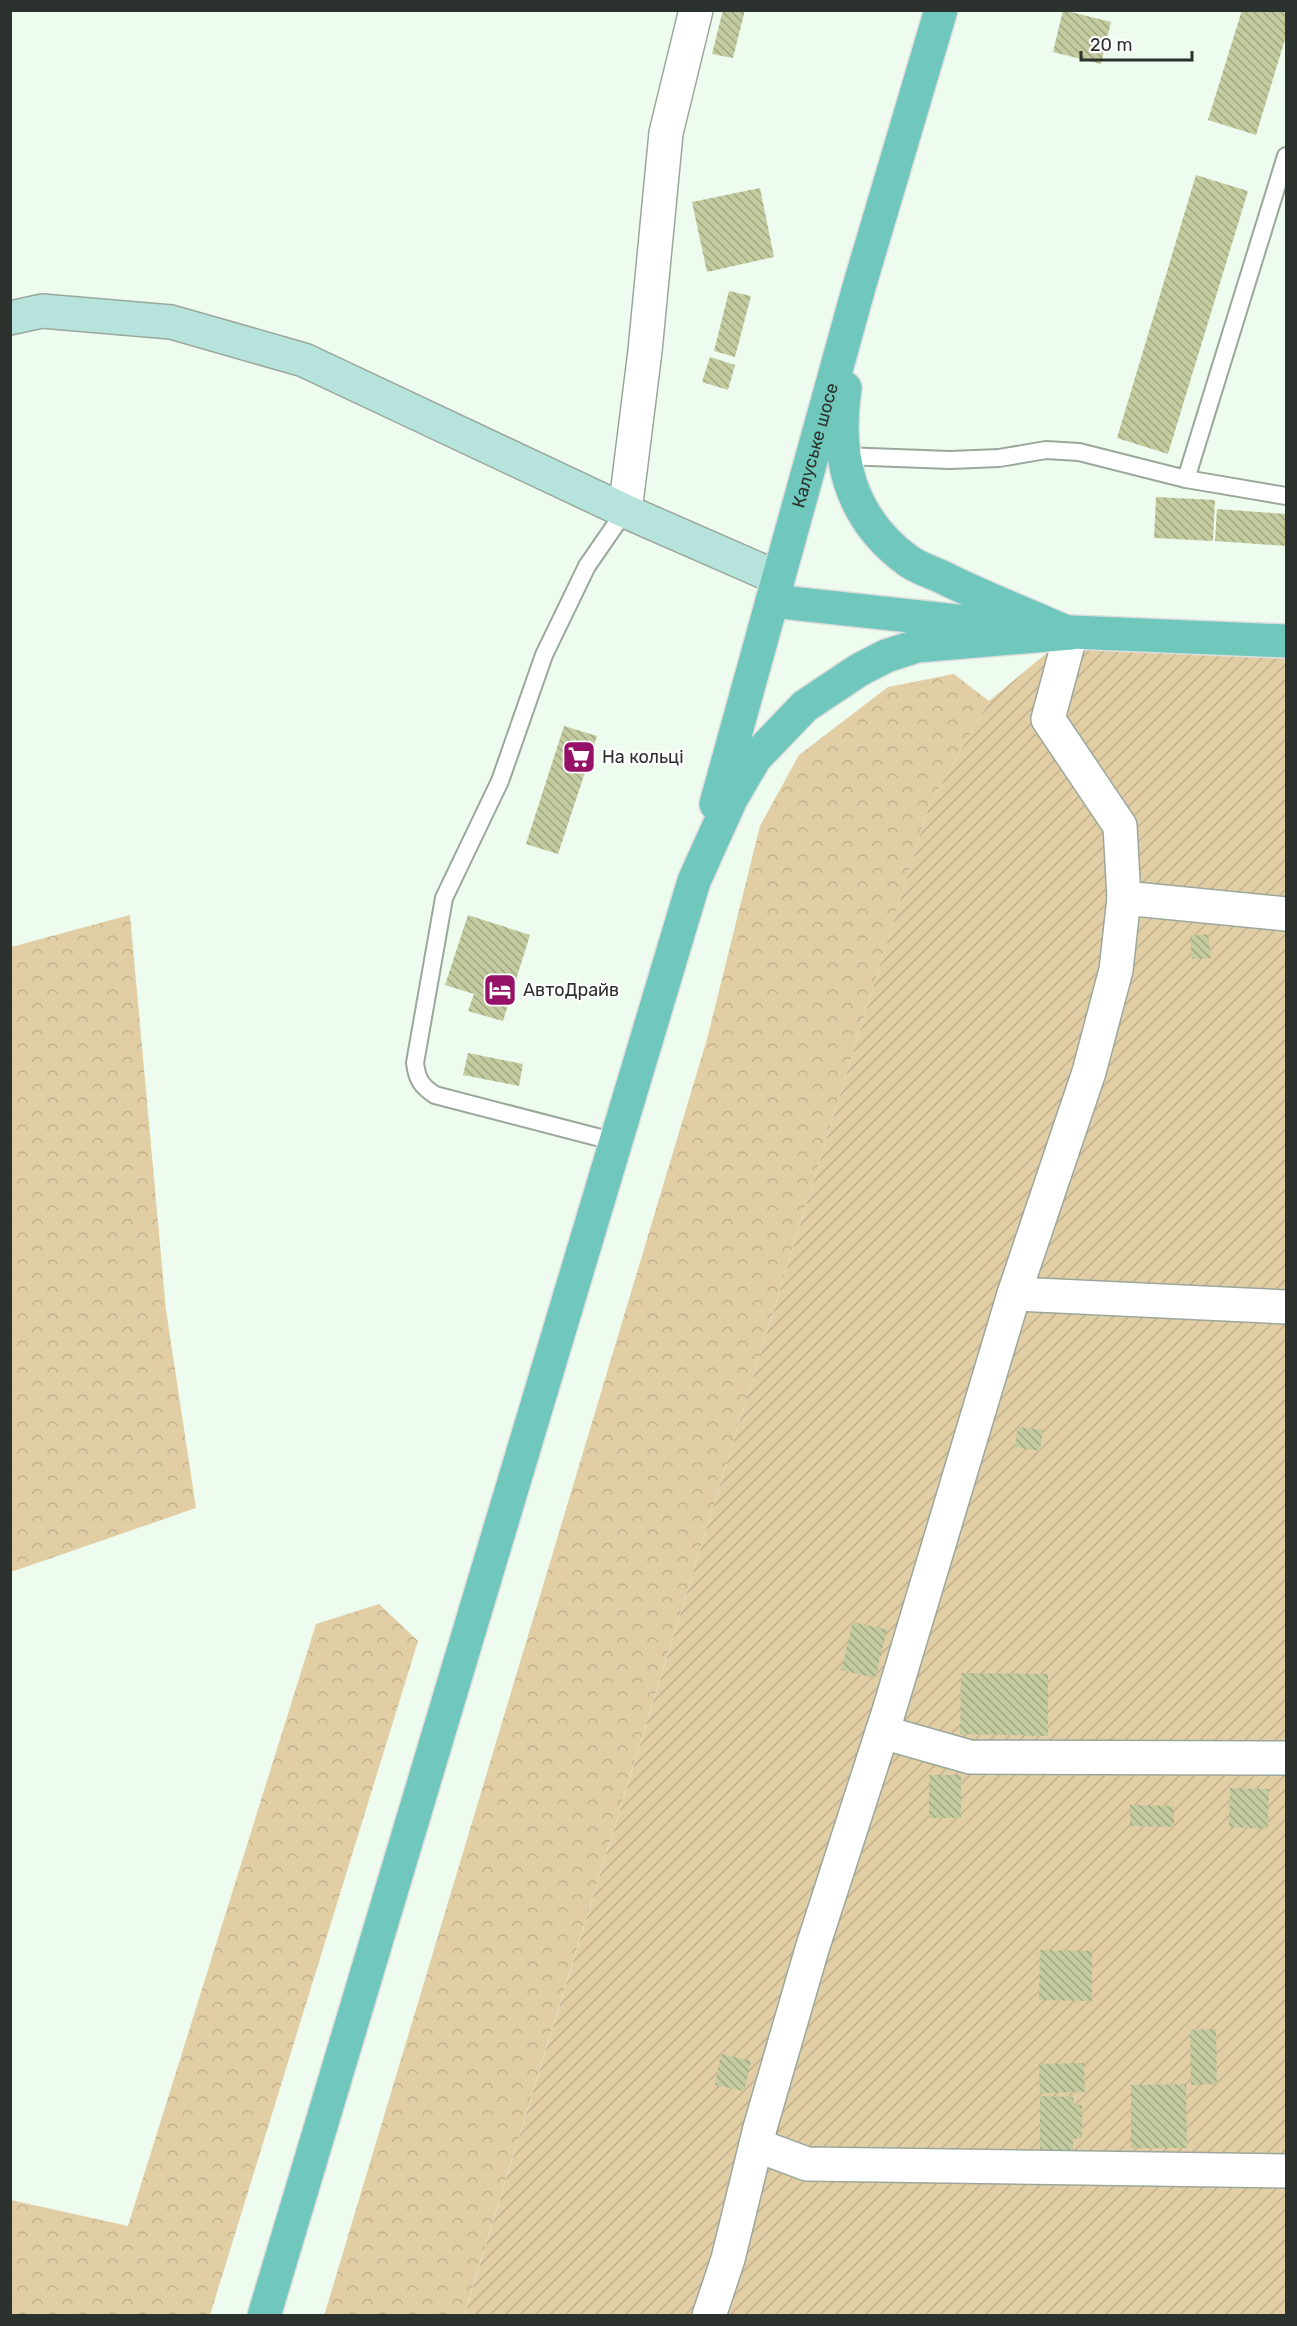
<svg xmlns="http://www.w3.org/2000/svg" width="1297" height="2326" font-family="Rubik,sans-serif">
<defs>
<pattern id="forest-crowns" width="20" height="18" patternUnits="userSpaceOnUse" patternTransform="scale(1.5)"><rect width="20" height="18" fill="#e2cea5"/><path d="M2 6a3 3 0 1 1 6 0M12 15a3 3 0 1 1 6 0" fill="none" stroke="#c2b18e"/></pattern>
<pattern id="garden-furrows" width="10" height="10" patternUnits="userSpaceOnUse" patternTransform="scale(1.5)"><rect width="10" height="10" fill="#e2cea5"/><path d="M-1 1l2-2M0 10L10 0M9 11l2-2" fill="none" stroke="#c2b18e"/></pattern>
<pattern id="building-back-hatch" width="6" height="6" patternUnits="userSpaceOnUse" patternTransform="scale(1.5)"><rect width="6" height="6" fill="#c4cc9f"/><path d="M-1 5l2 2M0 0l6 6M5-1l2 2" fill="none" stroke="#9fa682"/></pattern>
</defs>
<rect width="100%" height="100%" fill="#edfcef"/>
<g fill="url(#forest-crowns)">
<polygon points="954,674 989,701 929,806 464,2315 324,2316 707,1039 760,826 799,755 888,687"/>
<polygon points="130,915 166,1310 196,1508 11,1572 11,947"/>
<polygon points="379,1604 418,1641 210,2315 11,2315 11,2200 128,2226 316,1624"/>
</g>
<polygon fill="url(#garden-furrows)" points="1071,633 1286,641 1286,2315 464,2316 929,806 989,701"/>
<g fill="url(#building-back-hatch)">
<polygon points="723,10 745,10 733,58 712,54"/>
<polygon points="1063,10 1111,22 1101,64 1053,52"/>
<polygon points="1242,10 1286,10 1286,36 1256,135 1208,120"/>
<polygon points="1196,175 1248,191 1168,454 1117,438"/>
<polygon points="760,188 774,257 707,272 692,202"/>
<polygon points="729,291 751,296 735,357 714,351"/>
<polygon points="710,357 735,365 728,390 702,382"/>
<polygon points="1156,497 1215,500 1213,541 1154,538"/>
<polygon points="1217,509 1286,514 1286,546 1215,541"/>
<polygon points="564,726 597,736 558,854 526,844"/>
<polygon points="468,915 530,935 503,1021 468,1011 474,994 445,985"/>
<polygon points="1208,934 1211,958 1192,959 1190,936"/>
<polygon points="468,1053 523,1064 519,1086 463,1075"/>
<polygon points="1018,1427 1043,1430 1040,1451 1015,1447"/>
<polygon points="853,1622 887,1630 875,1678 841,1670"/>
<polygon points="961,1673 1048,1674 1048,1736 960,1734"/>
<rect x="929" y="1775" width="32" height="43"/>
<polygon points="1230,1788 1269,1789 1268,1829 1229,1827"/>
<polygon points="1130,1805 1174,1806 1174,1827 1130,1826"/>
<polygon points="1040,1950 1092,1951 1092,2001 1039,2000"/>
<polygon points="1216,2029 1217,2084 1191,2085 1190,2030"/>
<polygon points="721,2054 751,2061 744,2091 715,2085"/>
<polygon points="1084,2063 1085,2092 1040,2093 1039,2064"/>
<polygon points="1186,2084 1187,2148 1131,2148 1131,2085"/>
<polygon points="1040,2096 1073,2097 1074,2105 1082,2105 1082,2138 1073,2139 1073,2151 1040,2151"/>
</g>
<g fill="none" stroke-linecap="round" stroke-linejoin="round">
<defs>
<g id="lane">
<polyline points="843,456 950,460 999,458 1046,450 1079,452 1186,479 1286,496"/>
<polyline points="1186,479 1286,156"/>
<path d="M616,1142l-181,-47c-14,-9 -18,-16 -20,-32l29,-165 56,-117 44,-126 43,-89 38,-55"/>
</g>
<g id="street">
<polyline points="625,511 645,351 666,133 696,10"/>
<polyline points="1124,898 1286,914"/>
<polyline points="1014,1294 1286,1307"/>
<polyline points="882,1732 970,1757 1286,1758"/>
<polyline points="756,2145 807,2164 1286,2171"/>
<polyline points="709,2316 728,2259 760,2128 812,1949 888,1714 1014,1294 1089,1072 1116,970 1124,898 1120,826 1048,719 1071,633"/>
</g>
<polyline id="secondary" points="10,318 42,311 171,322 304,360 625,511 778,578"/>
<g id="primary">
<path d="M845,388c-10,68 4,129 62,172 10,8 25,12 37,18 40,20 82,36 122,54"/>
<polyline points="772,601 994,625"/>
<polyline points="1048,631 1286,641"/>
<path id="s1" d="M716,804l143,-517 82,-277"/>
<polyline points="264,2316 694,881 731,799 755,758 805,706 859,670 886,656 917,646 1071,633"/>
</g>
</defs>
<use href="#lane" stroke="#9aa89b" stroke-width="20"/>
<use href="#street" stroke="#9aa89b" stroke-width="36"/>
<use href="#secondary" stroke="#9aa89b" stroke-width="36"/>
<use href="#primary" stroke="#dddedd" stroke-width="36"/>
<use href="#lane" stroke="#fff" stroke-width="16"/>
<use href="#street" stroke="#fff" stroke-width="33"/>
<use href="#secondary" stroke="#b7e3dd" stroke-width="33"/>
<use href="#primary" stroke="#70c7bc" stroke-width="33"/>
</g>
<defs>
<symbol id="supermarket-square" viewBox="-11 -11 22 22"><rect x="-9" y="-9" width="18" height="18" rx="4" fill="#961269" stroke="#fff"/><path d="M-6-5.5h2.5l.6 2H6L4.5 2H-2.5L-4.4-4H-6ZM-1.5 3.2a1.3 1.3 0 1 0 .1 0ZM3 3.2a1.3 1.3 0 1 0 .1 0Z" fill="#fff"/></symbol>
<symbol id="hotel-square" viewBox="-11 -11 22 22"><rect x="-9" y="-9" width="18" height="18" rx="4" fill="#961269" stroke="#fff"/><path d="M-6-4.5h1.5V1H6V5H4.5V3h-9V5H-6ZM-4 0a1.8 1.8 0 1 1 3.6 0ZM.5 0V-2.5h3Q6-2.5 6 0Z" fill="#fff"/></symbol>
</defs>
<g fill-rule="evenodd">
<use href="#supermarket-square" x="560" y="738" width="38" height="38"/>
<use href="#hotel-square" x="481" y="971" width="38" height="38"/>
</g>
<g text-anchor="middle" dominant-baseline="central" stroke-width="4.5" stroke-linejoin="round" paint-order="stroke">
<g font-size="18" fill="#2b312c" stroke="#fff">
<text stroke="none"><textPath href="#s1" startOffset="372">Калуське шосе</textPath></text>
</g>
<g font-size="18" fill="#2b312c" stroke="#fff" text-anchor="start">
<text x="602" y="757">На кольці</text>
<text x="523" y="990">АвтоДрайв</text>
</g>
</g>
<rect width="1297" height="2326" fill="none" stroke="#2b312c" stroke-width="24"/>
<path d="M1081 51v9h111v-9" fill="none" stroke="#2b312c" stroke-width="3"/>
<text x="1090" y="51" font-size="18" fill="#2b312c" stroke="#ffffff" stroke-width="4.5" paint-order="stroke">20 m</text>
</svg>
